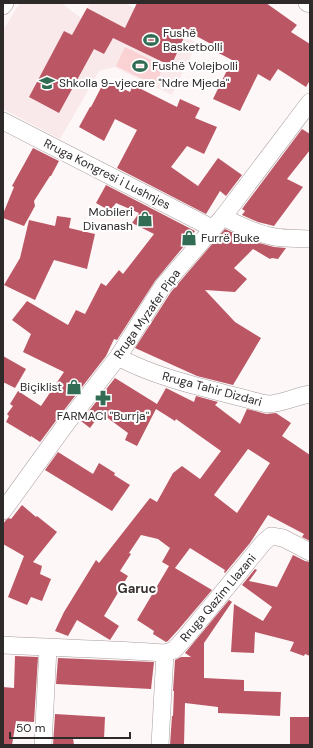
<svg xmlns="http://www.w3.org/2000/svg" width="313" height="748" font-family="'DM Sans',sans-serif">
<rect width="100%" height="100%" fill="#fef7f7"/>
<polygon fill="#f9e9ea" points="20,3 61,3 81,18 90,3 125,3 197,43 172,95 114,67 99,71 60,139 3,109 3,30"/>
<polygon fill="#fbd2d4" points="125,47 164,66 155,85 116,66"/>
<g fill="#bb5765" fill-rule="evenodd">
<polygon points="137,3 266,3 297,25 291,32 310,44 310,80 306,87 278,69 270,81 258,74 240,111 213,99 232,60 209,48 211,44 187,31 171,66 113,38 104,54 94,49 59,113 29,97 64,31 72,35 87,8 125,28"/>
<polygon points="105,80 130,92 133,85 177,107 180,99 200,108 195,118 217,127 204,154 187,146 171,167 198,186 218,158 242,175 226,196 220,191 206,214 117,168 137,130 115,119 104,141 79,127 90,107 91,107"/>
<polygon points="302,129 310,134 310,150 287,179 303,187 274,226 258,222 242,215 245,211 242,209"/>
<polygon points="33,148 59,161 51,176 50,176 34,201 35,206 24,226 3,218 3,214 14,187 12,186"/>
<polygon points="106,185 195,231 189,240 155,281 117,340 114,339 106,356 58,418 40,442 31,436 31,437 6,422 9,416 7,414 13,406 10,404 18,391 41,406 64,372 23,352 31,334 12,320 27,301 68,325 76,310 85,314 101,283 106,286 119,270 123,274 154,234 132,223 139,213 116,203 110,211 96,203"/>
<polygon points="57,216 71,218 69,228 95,234 87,269 54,260 35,300 4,285 20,258 29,220 55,226"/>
<polygon points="225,229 245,238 259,243 274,247 286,248 278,259 272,258 270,259 253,249 234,268 247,279 235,292 205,290 235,322 261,338 233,385 197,376 135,348 171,292"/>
<polygon points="3,356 26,369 15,388 3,382"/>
<path d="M115,378l42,26 9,-16 28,14 2,-6 22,6 -3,3 25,19 7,-15 19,5 10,-1 15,10 -9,13 28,19v86l-8,-4 2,-3 -36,-19 -18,28 -25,30 -1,-1 1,-2 -35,-22 -15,20 37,22 -34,40 -10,11 -2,1 -13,-8 1,-3 -17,-11 32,-54 -7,-4 8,-14 -12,-9 -17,-4 -12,18 2,1 -11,17 8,5 -24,40 15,10 -9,14 -33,-20 -9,16 -13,-5 9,-19 32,-52 3,3 51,-65 7,4 16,-29 9,-7 18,13 21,-28 -45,-32 -1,2 -19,-12 -19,37 -12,-6 3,-7 -27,-20 -11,15 -9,-7zM248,449l22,14 -33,50 -23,-18z"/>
<polygon points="58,452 93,474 99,463 115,473 114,475 130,485 112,511 45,470"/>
<polygon points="22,505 36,517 37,516 57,532 33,562 42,566 40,574 51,579 42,601 31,597 27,605 8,597 24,556 3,544 3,524 6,520 9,518 11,519"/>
<polygon points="293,555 305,561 310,562 310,656 305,654 304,656 290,651 294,642 255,632 254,653 231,652 234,604 263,621 272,607 242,585 255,569 257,570 249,581 277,587"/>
<polygon points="229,600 232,602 204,643 204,678 244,680 244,691 281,692 280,716 218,713 218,707 185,703 184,745 170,745 172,716 173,716 174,691 173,691 175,660 181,657 191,657 185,653"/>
<polygon points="15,656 38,657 34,722 16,721 12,745 3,745 3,687 14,688"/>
<polygon points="58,658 154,662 151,689 56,684"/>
<polygon points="55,714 105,717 104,739 73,738 74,745 53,745"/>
<rect x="290" y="717" width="20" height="28"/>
</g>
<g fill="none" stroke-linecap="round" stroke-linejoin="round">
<defs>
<g id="minor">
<polyline points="307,3 310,4"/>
<polyline points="3,6 5,3"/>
<polyline points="3,121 212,228"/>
<path d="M223,217c16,8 34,17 52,20 12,2 24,1 35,2"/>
<path d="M118,357c43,23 92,32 140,45 3,1 6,1 10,2 14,0 28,-8 42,-10"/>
<polyline points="3,511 66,424 118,357 163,286 223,217 310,102"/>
<path d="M3,645c54,3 108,4 162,8l9,-3 12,-13 78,-95 7,-6 12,2 27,14"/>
<polyline points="43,745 48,648"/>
<polyline points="160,745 165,653"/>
</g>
</defs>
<use href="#minor" stroke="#a89d9e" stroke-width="18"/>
<use href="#minor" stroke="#fff" stroke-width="17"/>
</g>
<defs>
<symbol id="stadium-bare" viewBox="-9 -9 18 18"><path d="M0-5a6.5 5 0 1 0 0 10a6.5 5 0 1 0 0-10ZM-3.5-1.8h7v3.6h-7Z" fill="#336c54" stroke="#fff" stroke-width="2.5" paint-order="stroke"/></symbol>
<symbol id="school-bare" viewBox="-9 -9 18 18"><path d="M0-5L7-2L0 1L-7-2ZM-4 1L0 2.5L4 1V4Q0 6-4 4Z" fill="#336c54" stroke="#fff" stroke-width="2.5" paint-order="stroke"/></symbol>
<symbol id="shop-bare" viewBox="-9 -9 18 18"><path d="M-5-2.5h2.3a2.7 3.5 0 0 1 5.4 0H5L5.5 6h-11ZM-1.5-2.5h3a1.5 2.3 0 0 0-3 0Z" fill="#336c54" stroke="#fff" stroke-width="2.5" paint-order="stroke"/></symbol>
<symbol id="pharmacy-bare" viewBox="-9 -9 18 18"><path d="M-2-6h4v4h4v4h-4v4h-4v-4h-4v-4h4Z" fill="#336c54" stroke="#fff" stroke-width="2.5" paint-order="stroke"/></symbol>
</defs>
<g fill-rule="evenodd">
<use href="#stadium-bare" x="140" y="29" width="22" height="22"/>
<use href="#stadium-bare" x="129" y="55" width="22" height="22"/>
<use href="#school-bare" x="36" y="72" width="22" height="22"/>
<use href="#shop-bare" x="134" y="208" width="22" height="22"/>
<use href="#shop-bare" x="178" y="227" width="22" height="22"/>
<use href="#shop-bare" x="63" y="376" width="22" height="22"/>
<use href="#pharmacy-bare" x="92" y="387" width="22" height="22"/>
</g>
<g text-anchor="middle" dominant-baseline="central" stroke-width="4" stroke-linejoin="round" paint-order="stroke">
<g font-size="12" fill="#2e2a2a" stroke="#fff" text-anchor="start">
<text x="163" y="33">Fushë<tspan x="163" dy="14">Basketbolli</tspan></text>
<text x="152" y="66">Fushë Volejbolli</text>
<text x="59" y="83">Shkolla 9-vjecare "Ndre Mjeda"</text>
<text x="133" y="212" text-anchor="end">Mobileri<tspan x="133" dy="14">Divanash</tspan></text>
<text x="201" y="238">Furrë Buke</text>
<text x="62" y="387" text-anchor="end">Biçiklist</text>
<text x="103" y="416" text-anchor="middle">FARMACI "Burrja"</text>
</g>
<g font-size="12" fill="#2e2a2a" stroke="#fff">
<text transform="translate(107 174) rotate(27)">Rruga Kongresi i Lushnjes</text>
<text transform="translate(147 314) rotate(-55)">Rruga Myzafer Pipa</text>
<text transform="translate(212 389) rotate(15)">Rruga Tahir Dizdari</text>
<text transform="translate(218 598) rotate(-50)">Rruga Qazim Llazani</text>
</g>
<g font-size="13" font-weight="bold" fill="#3a3131" stroke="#fff">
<text x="137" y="588">Garuc</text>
</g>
</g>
<rect width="313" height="748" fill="none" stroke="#2e2a2a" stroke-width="8"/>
<path d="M10 732v6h120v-6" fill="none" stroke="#2e2a2a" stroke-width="2"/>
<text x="16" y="732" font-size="12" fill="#2e2a2a" stroke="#ffffff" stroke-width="3" paint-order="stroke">50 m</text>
</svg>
